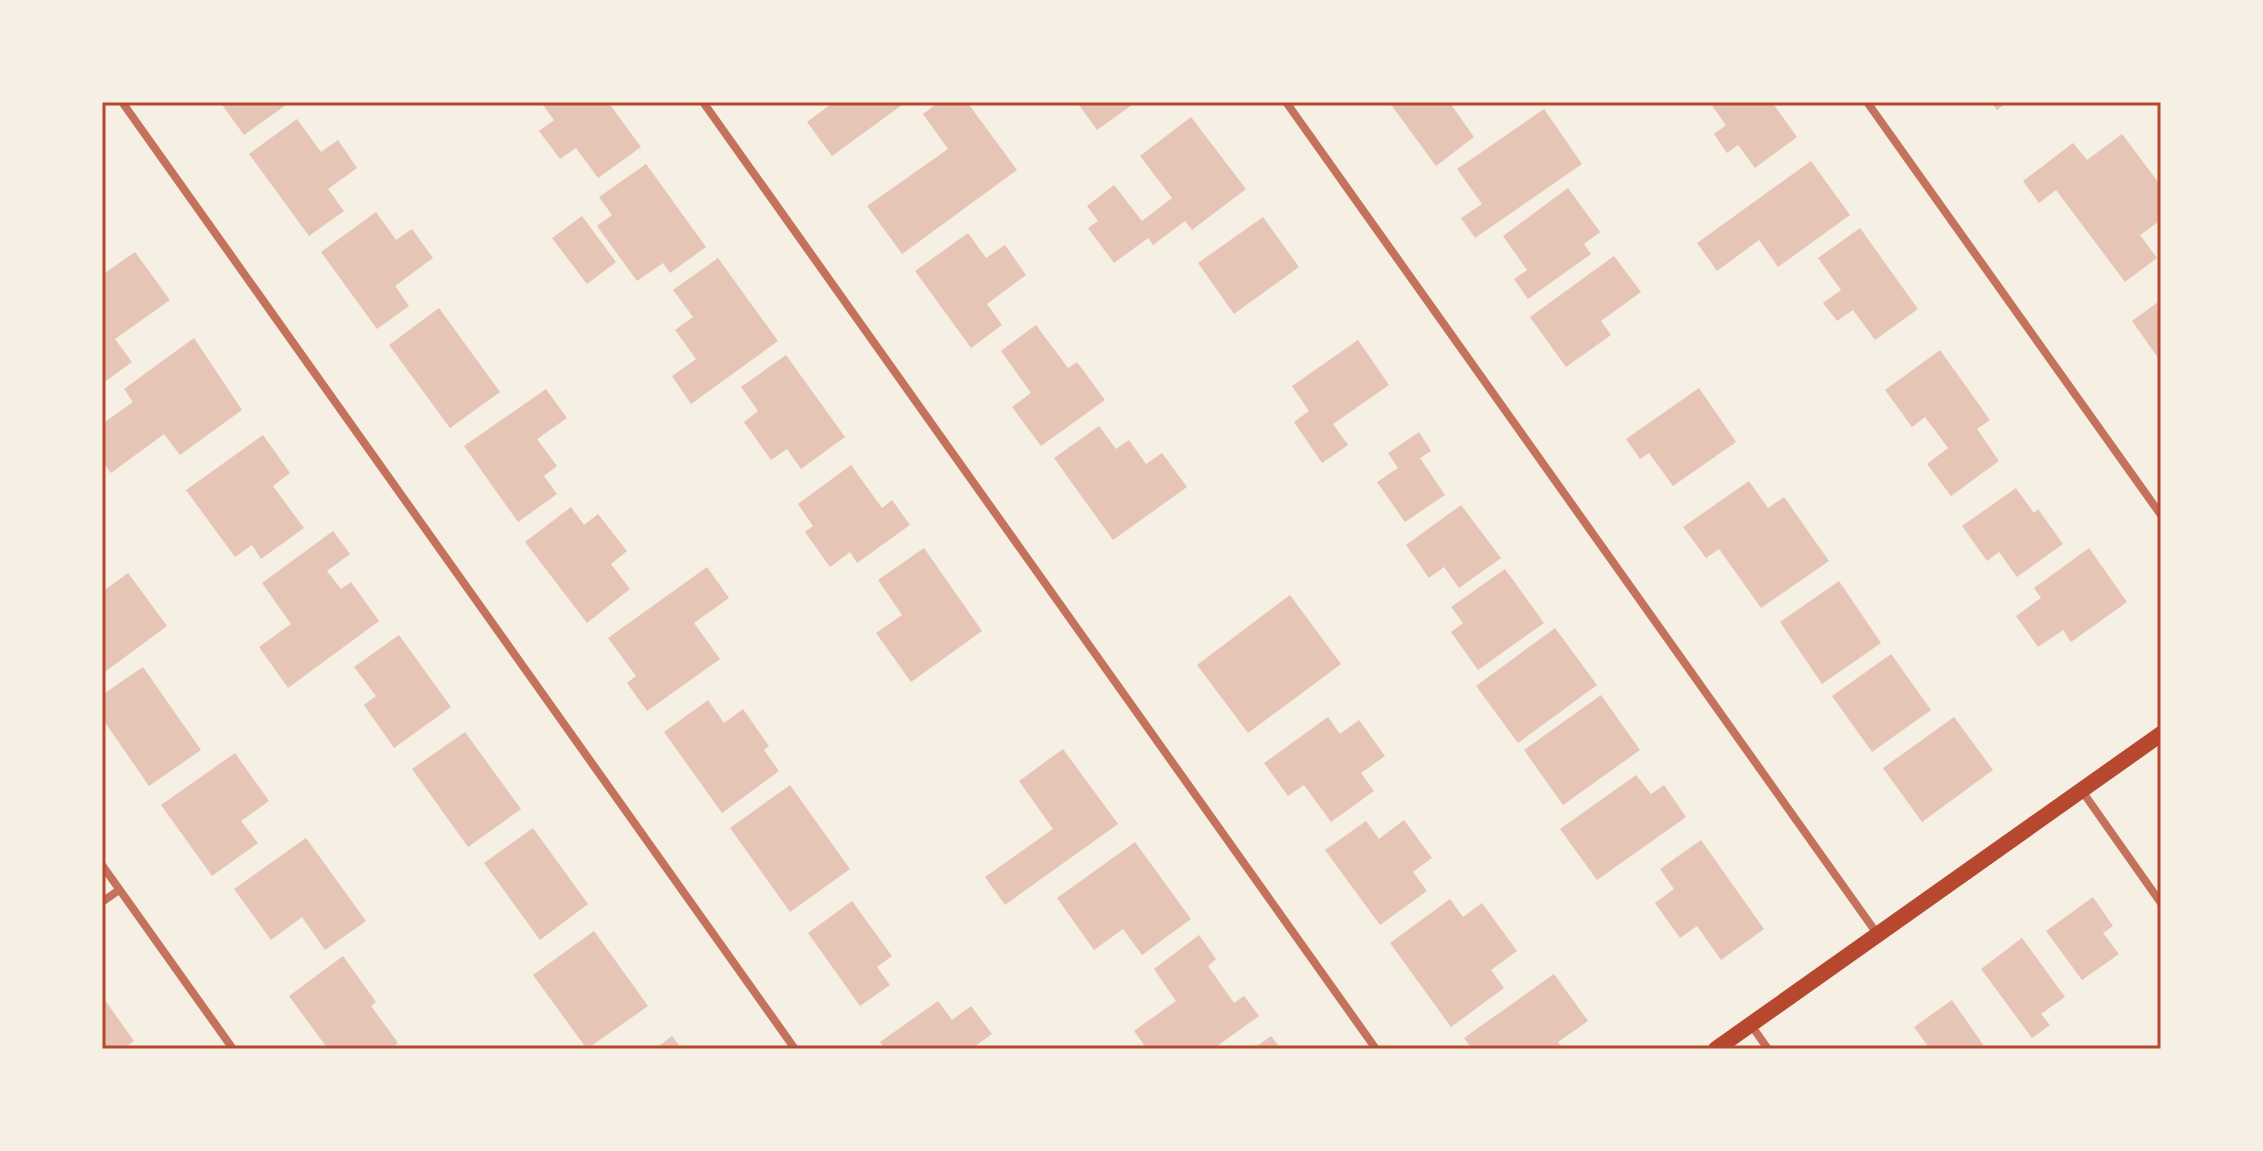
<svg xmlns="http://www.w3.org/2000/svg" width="2263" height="1151" font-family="Roboto,sans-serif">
<rect width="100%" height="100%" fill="#f6efe4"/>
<g fill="#e6c5b7">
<polygon points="220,102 284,102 286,105 244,135"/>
<polygon points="541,102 608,102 641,147 598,178 576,148 560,159 539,131 554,120"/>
<polygon points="834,102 906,102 832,156 807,122"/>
<polygon points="939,102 967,102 1017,170 902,254 867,206 948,149 923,114"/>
<polygon points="1077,102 1136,102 1097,130"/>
<polygon points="1389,102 1457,102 1452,106 1474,137 1436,166"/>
<polygon points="1717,102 1772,102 1797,137 1755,168 1738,145 1727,153 1714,134 1726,125 1712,106"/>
<polygon points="1991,102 2008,102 1997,110"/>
<polygon points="1544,109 1582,164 1475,238 1461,218 1482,204 1457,169"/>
<polygon points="1191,117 1246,189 1192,230 1185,221 1153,245 1148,238 1114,263 1088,228 1098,221 1087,206 1114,185 1142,221 1172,198 1140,156"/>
<polygon points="297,119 321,152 338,140 357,168 328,189 344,211 309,236 249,154"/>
<polygon points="2122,134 2161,186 2161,220 2140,235 2157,258 2125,282 2056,190 2039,203 2023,181 2073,143 2087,160"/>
<polygon points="1811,161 1850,215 1778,267 1759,240 1717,271 1697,243"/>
<polygon points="646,164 706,247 670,273 663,263 637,281 597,226 612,215 599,197"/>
<polygon points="1568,188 1600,232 1584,244 1591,254 1528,299 1514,279 1527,270 1503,236"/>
<polygon points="376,212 396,240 412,229 433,258 395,286 409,306 377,329 321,252"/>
<polygon points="582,216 616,262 587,284 552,238"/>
<polygon points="1263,217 1299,267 1234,314 1198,263"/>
<polygon points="1860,228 1918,309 1875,340 1853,310 1837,321 1823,303 1841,290 1818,258"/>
<polygon points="968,233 986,258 1005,245 1026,275 987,304 1002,325 971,348 915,271"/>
<polygon points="135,252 170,300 115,339 132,362 102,384 102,275"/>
<polygon points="1614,256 1641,292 1601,321 1611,335 1566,367 1530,317"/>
<polygon points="718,258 778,341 691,404 672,376 696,359 675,330 693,317 673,290"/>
<polygon points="2161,300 2161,362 2132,321"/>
<polygon points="439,308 500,392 450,428 389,345"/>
<polygon points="1036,325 1068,368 1077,362 1105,400 1041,446 1012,407 1031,393 1001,351"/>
<polygon points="194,338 242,410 180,455 164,434 111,473 102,461 102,424 133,402 124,389"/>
<polygon points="1358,340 1389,385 1333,424 1348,445 1322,463 1294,422 1309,411 1292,386"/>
<polygon points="1940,350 1990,420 1977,429 1999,461 1951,496 1927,464 1948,448 1925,417 1912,427 1885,390"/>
<polygon points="786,355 845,437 801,469 787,449 771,460 744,422 758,411 741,387"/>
<polygon points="1699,388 1736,442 1673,486 1649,453 1640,459 1626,439"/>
<polygon points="546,389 567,418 537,439 557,466 544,476 557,494 518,522 464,446"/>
<polygon points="1099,426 1116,449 1129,440 1146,464 1162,453 1187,487 1113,540 1054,458"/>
<polygon points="1419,432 1431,451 1420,458 1445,495 1405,522 1377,482 1398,468 1388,453"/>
<polygon points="263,435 290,473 273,486 304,528 261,559 252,545 235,557 186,490"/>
<polygon points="851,465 882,508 892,500 910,525 857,563 850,552 830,567 805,532 813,526 798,504"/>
<polygon points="1749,481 1768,508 1784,497 1829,561 1761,608 1719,549 1706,558 1683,527"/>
<polygon points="2016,488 2034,513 2038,509 2063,544 2017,577 1999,552 1987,561 1962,526"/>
<polygon points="1461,505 1501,558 1459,588 1444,567 1429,578 1406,545"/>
<polygon points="571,507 584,525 598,514 627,551 611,564 630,589 587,623 525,542"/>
<polygon points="333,531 350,554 327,571 341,589 351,582 379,621 288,688 259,647 291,624 262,583"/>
<polygon points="924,548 982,631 911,682 876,633 902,615 878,580"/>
<polygon points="2089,548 2127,602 2071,642 2063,630 2038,647 2016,616 2041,598 2034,588"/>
<polygon points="707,567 729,598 694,623 720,659 647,711 627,683 636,676 608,638"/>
<polygon points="1505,569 1544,623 1478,670 1451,632 1463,623 1451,607"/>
<polygon points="128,573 167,626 102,674 102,592"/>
<polygon points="1839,581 1881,643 1822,684 1780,622"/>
<polygon points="1290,595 1341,664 1248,733 1197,665"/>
<polygon points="1555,628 1597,685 1518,743 1476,686"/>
<polygon points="399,635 451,707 394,748 364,705 376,696 354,667"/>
<polygon points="1891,654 1931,710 1872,752 1832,696"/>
<polygon points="143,667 201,750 149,786 102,718 102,695"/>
<polygon points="1601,695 1640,750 1563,805 1524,750"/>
<polygon points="708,700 724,723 743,709 769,746 764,750 779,771 722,813 664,732"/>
<polygon points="1328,717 1340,734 1359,720 1385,756 1361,773 1374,791 1331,822 1304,785 1288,796 1264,763"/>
<polygon points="1954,717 1993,770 1922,822 1883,768"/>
<polygon points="465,732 521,809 468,847 412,769"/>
<polygon points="1063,749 1118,824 1005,905 985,877 1053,829 1019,781"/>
<polygon points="235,753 269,801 241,821 258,843 212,876 161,805"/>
<polygon points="1636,775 1651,794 1664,785 1686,817 1597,880 1560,829"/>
<polygon points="790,785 850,869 790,912 730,828"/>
<polygon points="1404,820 1432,858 1413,872 1427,891 1380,925 1325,850 1366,821 1379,839"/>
<polygon points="533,828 588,904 540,940 484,863"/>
<polygon points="306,838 366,921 325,950 302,917 271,940 234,889"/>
<polygon points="1701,840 1764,929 1721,960 1697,926 1680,938 1655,903 1674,889 1660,869"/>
<polygon points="1135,842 1191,919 1142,955 1123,929 1094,950 1057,898"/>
<polygon points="2093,897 2113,926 2103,933 2119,954 2082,980 2046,931"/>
<polygon points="1450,899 1463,917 1482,903 1517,951 1491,970 1504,988 1451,1027 1390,943"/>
<polygon points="852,901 892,956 877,967 890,985 860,1006 808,933"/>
<polygon points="594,931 648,1006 587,1049 533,975"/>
<polygon points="1199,935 1216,959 1208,966 1234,1003 1244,996 1259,1016 1213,1049 1147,1049 1134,1031 1176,1001 1154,969"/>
<polygon points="2022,938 2065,997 2041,1014 2050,1025 2032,1038 1981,969"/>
<polygon points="343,956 376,1002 371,1006 398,1043 390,1049 328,1049 289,996"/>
<polygon points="1554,974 1588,1021 1558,1042 1563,1049 1472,1049 1464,1038"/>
<polygon points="102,996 134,1041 123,1049 102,1049"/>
<polygon points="1952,1000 1986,1049 1930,1049 1914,1027"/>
<polygon points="938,1001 952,1020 971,1006 992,1034 971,1049 885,1049 880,1042"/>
<polygon points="672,1036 682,1049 655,1049"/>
<polygon points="1271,1036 1281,1049 1253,1049"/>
</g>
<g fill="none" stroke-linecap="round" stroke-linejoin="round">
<g stroke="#c5725c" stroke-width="8">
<polyline points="122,102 795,1049"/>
<polyline points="703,102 1376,1049"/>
<polyline points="1286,102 1878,935"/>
<polyline points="1867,102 2161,515"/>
<polyline points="2082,791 2161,903"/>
<polyline points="102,865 233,1049"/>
<polyline points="102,902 119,890"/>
<polyline points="1751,1025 1768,1049"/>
</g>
<polyline stroke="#b5482f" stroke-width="16" points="1716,1049 2161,734"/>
</g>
<rect width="2263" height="1151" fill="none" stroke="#f6efe4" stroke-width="208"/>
<rect x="104" y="104" width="2055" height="943" fill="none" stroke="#b5482f" stroke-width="3"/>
</svg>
